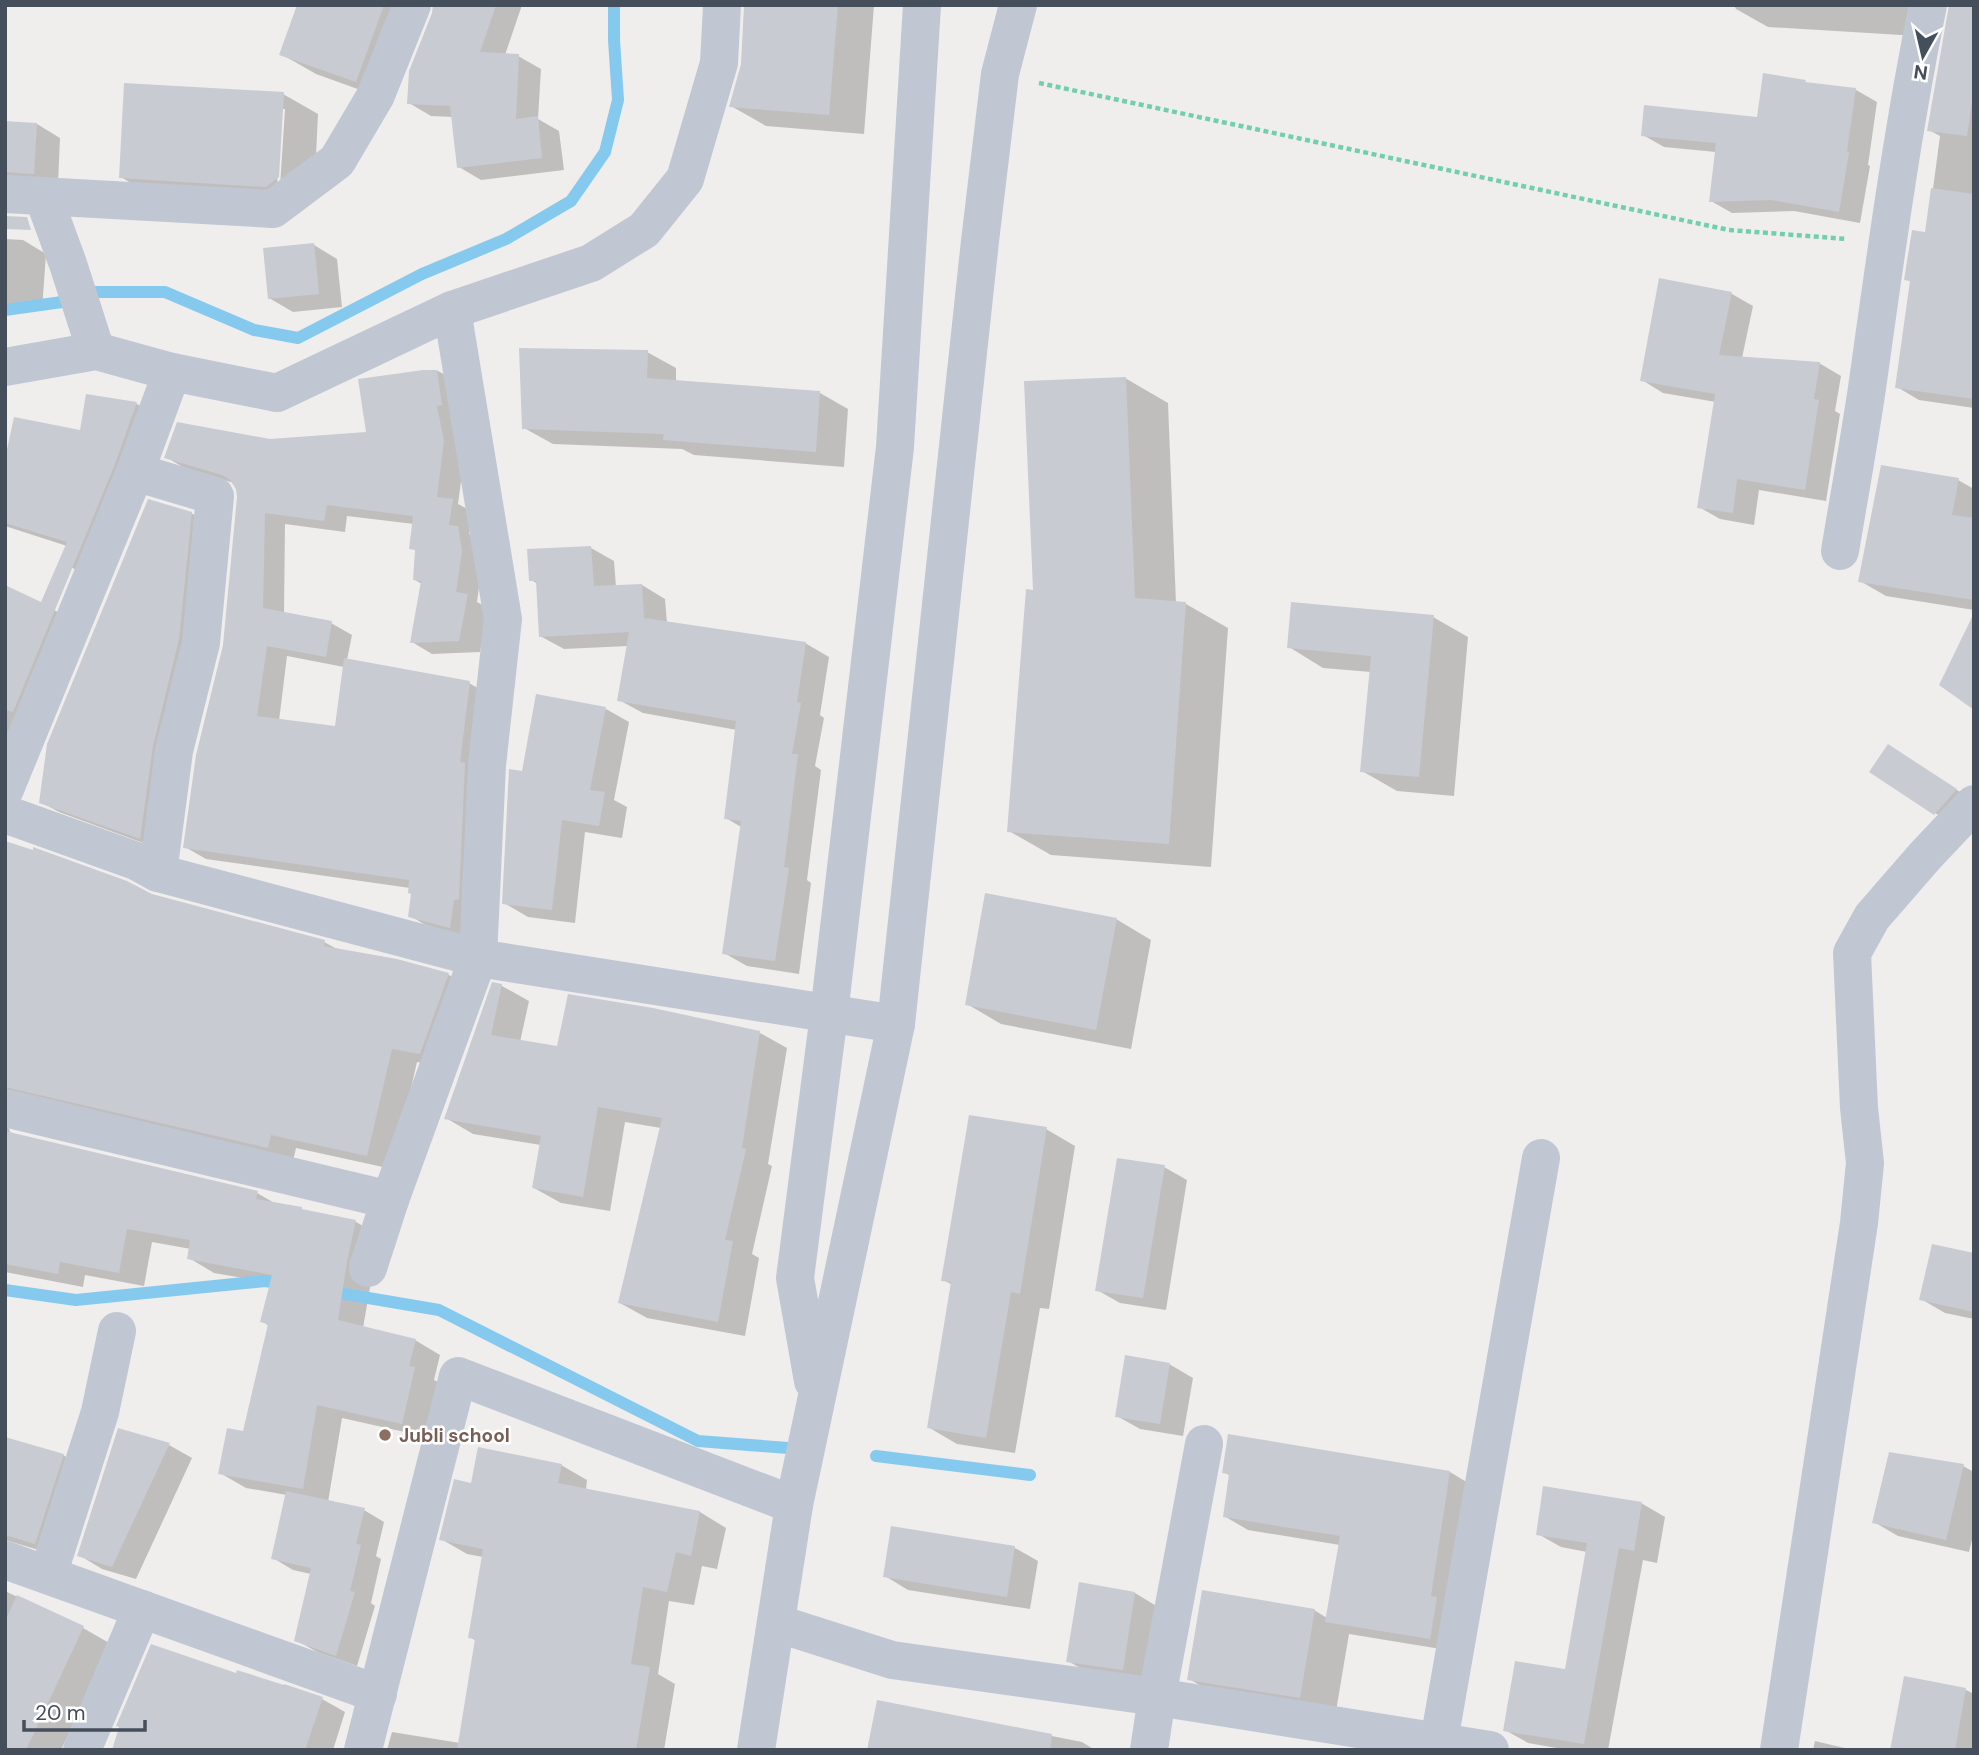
<svg xmlns="http://www.w3.org/2000/svg" width="1979" height="1755" font-family="'DM Sans',sans-serif">
<rect width="100%" height="100%" fill="#f0eeed"/>
<g fill="#0003" fill-rule="evenodd">
<polygon points="299,5 426,5 391,101 316,74 281,54"/>
<polygon points="435,5 522,5 505,55 518,56 541,69 538,119 559,131 564,170 481,180 459,167 453,117 431,116 409,103"/>
<polygon points="745,5 874,5 864,134 766,126 731,106 743,64"/>
<polygon points="1734,5 1948,5 1942,9 1934,37 1768,27 1736,9"/>
<polygon points="1974,5 1974,408 1919,400 1897,387 1912,282 1906,279 1927,234 1940,136 1929,130"/>
<polygon points="1765,75 1805,82 1810,84 1856,90 1877,102 1868,165 1870,166 1860,223 1794,211 1732,213 1711,201 1716,152 1664,147 1643,135 1759,119"/>
<path d="M283,94l35,20 -4,83 -158,1 -35,-21zM281,109h4l-5,77h-3z"/>
<polygon points="5,122 37,124 60,138 58,184 5,181"/>
<polygon points="5,239 23,240 46,254 42,310 5,308"/>
<polygon points="314,245 337,259 342,307 293,312 269,298"/>
<polygon points="1660,280 1732,294 1753,306 1742,358 1819,363 1841,376 1835,411 1840,414 1826,501 1759,490 1754,525 1720,519 1699,507 1716,402 1663,393 1642,380"/>
<polygon points="647,352 676,368 676,382 820,393 848,409 844,467 694,455 682,449 553,444 524,428"/>
<path d="M436,370l21,11 8,71 -7,52 15,8 -4,22 10,6 3,25 -5,37 11,6 -8,44 -48,2 -20,-12 10,-58 -7,-4 2,-29 -6,-3 3,-24 -67,-8 -2,16 -60,-8 -1,90 47,9 21,12 -5,25 122,23 21,12 -19,243 -40,-10 -21,-12 3,-22 -3,-6 -204,-29 -21,-12 39,-201 15,-148 -5,-15 -48,-14 -20,-12 104,-16 98,-7 -8,-54zM287,656l57,11 -7,61 -58,-7z"/>
<polygon points="1125,378 1168,403 1176,603 1186,604 1228,628 1211,867 1051,855 1009,831 1035,592"/>
<polygon points="87,396 137,404 156,415 80,572 61,562 67,546 5,526 5,457 82,432"/>
<polygon points="1958,480 1974,489 1974,610 1886,596 1860,581"/>
<polygon points="191,513 208,523 157,848 59,812 41,802"/>
<polygon points="591,548 614,561 616,587 642,585 665,599 667,623 805,643 829,657 820,715 824,718 815,766 821,770 807,880 811,883 799,974 747,966 724,953 741,827 726,818 737,730 643,713 619,700 628,646 564,649 540,636 538,584 531,580"/>
<polygon points="5,587 54,610 79,624 5,784"/>
<polygon points="1433,617 1468,637 1454,796 1397,791 1362,771 1371,672 1323,668 1289,647"/>
<polygon points="606,709 629,722 614,800 627,807 622,838 585,832 575,923 528,917 504,903 523,772"/>
<polygon points="1889,746 1974,801 1958,827 1935,813"/>
<polygon points="5,843 152,896 324,942 339,950 396,961 449,975 474,989 445,1067 417,1062 392,1169 296,1148 293,1161 8,1118 9,1129 11,1134 257,1193 278,1205 356,1222 381,1236 372,1276 363,1328 415,1340 440,1355 434,1380 440,1383 427,1437 342,1418 328,1502 364,1510 384,1522 376,1556 381,1559 371,1603 375,1606 357,1666 317,1652 296,1640 311,1574 293,1570 273,1558 287,1495 246,1488 220,1473 244,1433 269,1326 262,1321 271,1283 214,1273 189,1258 191,1249 152,1242 144,1286 85,1275 83,1287 5,1272"/>
<polygon points="1116,919 1151,940 1131,1049 1001,1024 967,1004"/>
<polygon points="494,984 502,986 529,1001 520,1042 558,1048 653,1009 760,1033 787,1048 768,1164 772,1166 752,1254 759,1258 745,1336 647,1318 620,1303 661,1128 625,1122 610,1211 561,1203 534,1188 541,1145 473,1134 446,1118"/>
<polygon points="1046,1129 1075,1146 1049,1309 1040,1308 1015,1453 957,1444 928,1427 953,1285 943,1280"/>
<polygon points="1164,1167 1187,1180 1166,1310 1120,1303 1097,1290"/>
<polygon points="1974,1254 1974,1319 1945,1313 1921,1299"/>
<polygon points="1169,1364 1193,1378 1183,1436 1140,1429 1117,1416"/>
<polygon points="1230,1436 1450,1472 1473,1486 1453,1651 1349,1634 1335,1717 1224,1699 1189,1679 1314,1610 1327,1618 1340,1545 1248,1530 1224,1516 1231,1476 1223,1472"/>
<polygon points="5,1439 63,1455 86,1469 59,1556 5,1540"/>
<polygon points="169,1445 192,1458 136,1579 102,1569 79,1555"/>
<polygon points="561,1465 587,1480 586,1490 700,1512 726,1528 717,1569 702,1566 694,1605 669,1601 658,1674 675,1684 664,1750 387,1750 392,1732 460,1743 476,1641 470,1637 483,1557 467,1554 441,1539 472,1485"/>
<polygon points="1963,1466 1974,1472 1974,1532 1969,1552 1898,1536 1874,1522"/>
<polygon points="1641,1503 1665,1517 1657,1563 1643,1560 1608,1750 1568,1750 1528,1743 1505,1730 1566,1671 1587,1552 1561,1547 1538,1534"/>
<polygon points="893,1528 1015,1548 1038,1561 1030,1609 908,1590 885,1576"/>
<polygon points="5,1591 83,1628 111,1644 61,1750 5,1750"/>
<polygon points="1135,1593 1158,1607 1146,1682 1092,1675 1068,1661"/>
<polygon points="237,1675 322,1699 345,1712 333,1750 114,1750"/>
<polygon points="1906,1678 1966,1690 1974,1694 1974,1750 1891,1750"/>
<polygon points="878,1702 1082,1742 1095,1750 869,1750"/>
<polygon points="1815,1741 1853,1750 1813,1750"/>
</g>
<g fill="none" stroke-linecap="round" stroke-linejoin="round">
<g stroke="#85caee" stroke-width="12">
<polyline points="5,310 62,302 93,292 165,292 254,330 298,338 422,274 506,239 571,201 605,152 618,100 614,40 614,5"/>
<polyline points="5,1290 76,1300 265,1281 285,1284"/>
<polyline points="327,1291 439,1310 698,1441 801,1449"/>
<polyline points="876,1456 1030,1475"/>
</g>
</g>
<g fill="#c9cbd3">
<polygon points="297,5 384,5 356,82 279,55"/>
<polygon points="433,5 496,5 480,52 519,54 516,119 538,116 542,158 457,168 450,106 407,104 409,71 432,13"/>
<polygon points="744,5 838,5 829,115 729,107 741,64"/>
<polygon points="1949,5 1974,5 1974,88 1967,136 1927,131"/>
<polygon points="1763,73 1806,80 1805,82 1856,88 1847,151 1849,152 1839,212 1771,200 1709,202 1716,143 1641,136 1644,105 1757,117"/>
<polygon points="124,83 284,92 279,177 266,187 119,178"/>
<polygon points="5,121 37,123 34,174 5,172"/>
<polygon points="1931,188 1974,194 1974,399 1895,388 1910,281 1904,280 1912,230 1925,232"/>
<polygon points="5,216 27,217 31,230 5,229"/>
<polygon points="314,243 319,294 268,299 263,248"/>
<polygon points="1659,278 1732,292 1719,355 1820,362 1814,399 1819,400 1805,490 1737,479 1733,513 1697,508 1715,394 1640,381"/>
<polygon points="519,348 648,350 647,378 820,391 816,452 663,440 664,434 522,429"/>
<polygon points="423,370 437,370 442,405 437,406 444,441 437,497 453,499 449,525 458,526 462,551 456,592 468,594 459,641 410,643 421,581 413,580 415,550 409,549 413,516 327,505 324,521 265,513 263,608 332,621 326,657 267,646 257,716 335,726 344,658 470,681 460,762 465,763 459,899 454,900 450,928 408,917 411,894 408,893 409,880 183,848 196,755 223,645 237,497 236,489 230,480 222,475 164,458 177,422 270,439 366,432 358,379"/>
<polygon points="1126,377 1135,598 1186,602 1169,844 1007,832 1026,589 1033,590 1024,381"/>
<polygon points="86,394 137,402 115,464 13,712 5,710 5,585 41,602 67,542 5,523 5,459 14,417 80,430"/>
<polygon points="1881,465 1959,478 1952,515 1974,518 1974,600 1858,582"/>
<polygon points="148,499 192,512 179,639 153,746 140,839 39,803 47,744"/>
<polygon points="591,546 594,586 642,584 644,618 806,642 797,702 801,703 792,754 798,754 784,867 789,868 775,961 722,954 741,821 724,819 736,721 617,701 629,632 539,637 536,581 529,581 527,549"/>
<polygon points="1291,602 1434,615 1419,777 1360,772 1371,656 1287,648"/>
<polygon points="1974,613 1974,710 1939,685"/>
<polygon points="536,694 606,707 590,790 605,792 599,826 562,820 552,910 502,904 509,769 522,771"/>
<polygon points="1888,744 1957,789 1934,815 1869,772"/>
<polygon points="5,841 33,850 33,847 127,881 152,894 325,940 324,946 397,959 449,973 420,1054 392,1049 367,1156 271,1135 268,1148 5,1087"/>
<polygon points="985,893 1117,918 1096,1030 965,1005"/>
<polygon points="492,982 502,984 491,1035 557,1046 568,994 653,1008 760,1031 742,1148 746,1149 725,1240 733,1241 718,1322 618,1303 662,1118 598,1107 583,1197 532,1188 541,1136 444,1119"/>
<polygon points="969,1115 1047,1127 1020,1294 1011,1292 986,1438 927,1428 951,1282 941,1281"/>
<polygon points="5,1131 258,1191 256,1199 302,1207 302,1209 356,1220 347,1261 338,1320 416,1339 409,1366 415,1367 402,1424 317,1405 303,1489 218,1474 227,1428 243,1431 268,1324 260,1322 272,1275 187,1259 190,1240 127,1229 119,1273 60,1262 58,1274 5,1264"/>
<polygon points="1117,1158 1165,1165 1143,1298 1095,1291"/>
<polygon points="1932,1244 1974,1253 1974,1312 1919,1300"/>
<polygon points="1125,1355 1170,1363 1160,1424 1115,1417"/>
<polygon points="118,1428 170,1443 112,1567 77,1556"/>
<polygon points="1228,1434 1450,1471 1431,1596 1437,1597 1430,1639 1325,1622 1340,1536 1223,1517 1229,1474 1222,1473"/>
<polygon points="5,1437 64,1454 35,1544 5,1535"/>
<polygon points="478,1447 562,1464 558,1483 700,1511 691,1556 676,1552 667,1592 643,1587 631,1664 650,1667 636,1750 457,1750 475,1639 468,1638 483,1549 439,1540 454,1479 471,1483"/>
<polygon points="1889,1452 1964,1464 1946,1540 1872,1523"/>
<polygon points="1543,1486 1642,1502 1634,1551 1619,1548 1584,1744 1503,1731 1515,1661 1565,1669 1587,1543 1536,1535"/>
<polygon points="286,1491 365,1508 356,1544 361,1545 350,1591 355,1592 336,1656 294,1641 311,1568 271,1559"/>
<polygon points="891,1526 1015,1546 1007,1597 883,1577"/>
<polygon points="1079,1582 1135,1592 1123,1670 1066,1662"/>
<polygon points="1202,1590 1315,1609 1300,1698 1187,1680"/>
<polygon points="17,1595 84,1626 26,1750 5,1750 5,1621"/>
<polygon points="151,1644 236,1673 237,1670 284,1685 284,1684 323,1697 305,1750 112,1750 119,1727 116,1726"/>
<polygon points="1904,1676 1966,1688 1955,1750 1890,1750"/>
<polygon points="877,1700 1052,1734 1050,1750 867,1750"/>
</g>
<g fill="none" stroke-linecap="round" stroke-linejoin="round">
<polyline stroke="#71cfad" stroke-width="4.5" stroke-dasharray="5 3.5" stroke-linecap="butt" points="1039,83 1729,230 1847,239"/>
<g stroke="#c0c7d3" stroke-width="38">
<polyline points="5,194 273,209 337,161 376,95 412,5"/>
<polyline points="43,196 68,264 96,351"/>
<polyline points="5,367 96,351 172,372 277,393 452,310 591,263 644,230 685,179 719,63 722,5"/>
<polyline points="135,472 215,496 201,643 174,751 158,873"/>
<path d="M1840,551c9,-54 19,-109 27,-163 18,-128 35,-256 61,-383"/>
<polyline points="5,789 135,472 172,372"/>
<polyline points="5,814 136,861 158,873 478,958 896,1024"/>
<polyline points="5,1108 390,1200"/>
<polyline points="368,1268 390,1200 478,958 487,765 503,619 452,310"/>
<polyline points="813,1381 795,1278 829,1014 895,447 922,5"/>
<polyline points="5,1560 378,1694"/>
<polyline points="48,1575 100,1412 117,1331"/>
<polyline points="776,1623 892,1660 1157,1697 1490,1750"/>
<polyline points="1439,1741 1541,1158"/>
<polyline points="82,1750 142,1609"/>
<polyline points="363,1750 458,1376 794,1505"/>
<polyline points="756,1750 794,1505 896,1024 980,241 1000,74 1018,5"/>
<polyline points="1149,1750 1157,1697 1204,1444"/>
<polyline points="1779,1750 1859,1223 1865,1163 1859,1108 1852,953 1872,917 1925,856 1974,804"/>
</g>
</g>
<circle fill="#8d6e63" stroke="#fff" stroke-width="2.5" cx="385" cy="1435" r="7"/>
<g text-anchor="middle" dominant-baseline="central" stroke-width="5" stroke-linejoin="round" paint-order="stroke">
<g font-size="19" font-weight="bold" fill="#785e54" stroke="#fff" text-anchor="start">
<text x="399" y="1435">Jubli school</text>
</g>
</g>
<rect width="1979" height="1755" fill="none" stroke="#454e5b" stroke-width="14"/>
<g transform="translate(1923 56) rotate(188)" stroke="#ffffff" stroke-width="5" paint-order="stroke">
<path d="M0-5L12 26L0 18L-12 26Z" fill="#454e5b"/>
<text y="-10" font-size="19" font-weight="bold" text-anchor="middle" fill="#454e5b">N</text>
</g>
<path d="M24 1720v10h121v-10" fill="none" stroke="#454e5b" stroke-width="3.5"/>
<text x="35" y="1720" font-size="21" fill="#454e5b" stroke="#ffffff" stroke-width="5" paint-order="stroke">20 m</text>
</svg>
